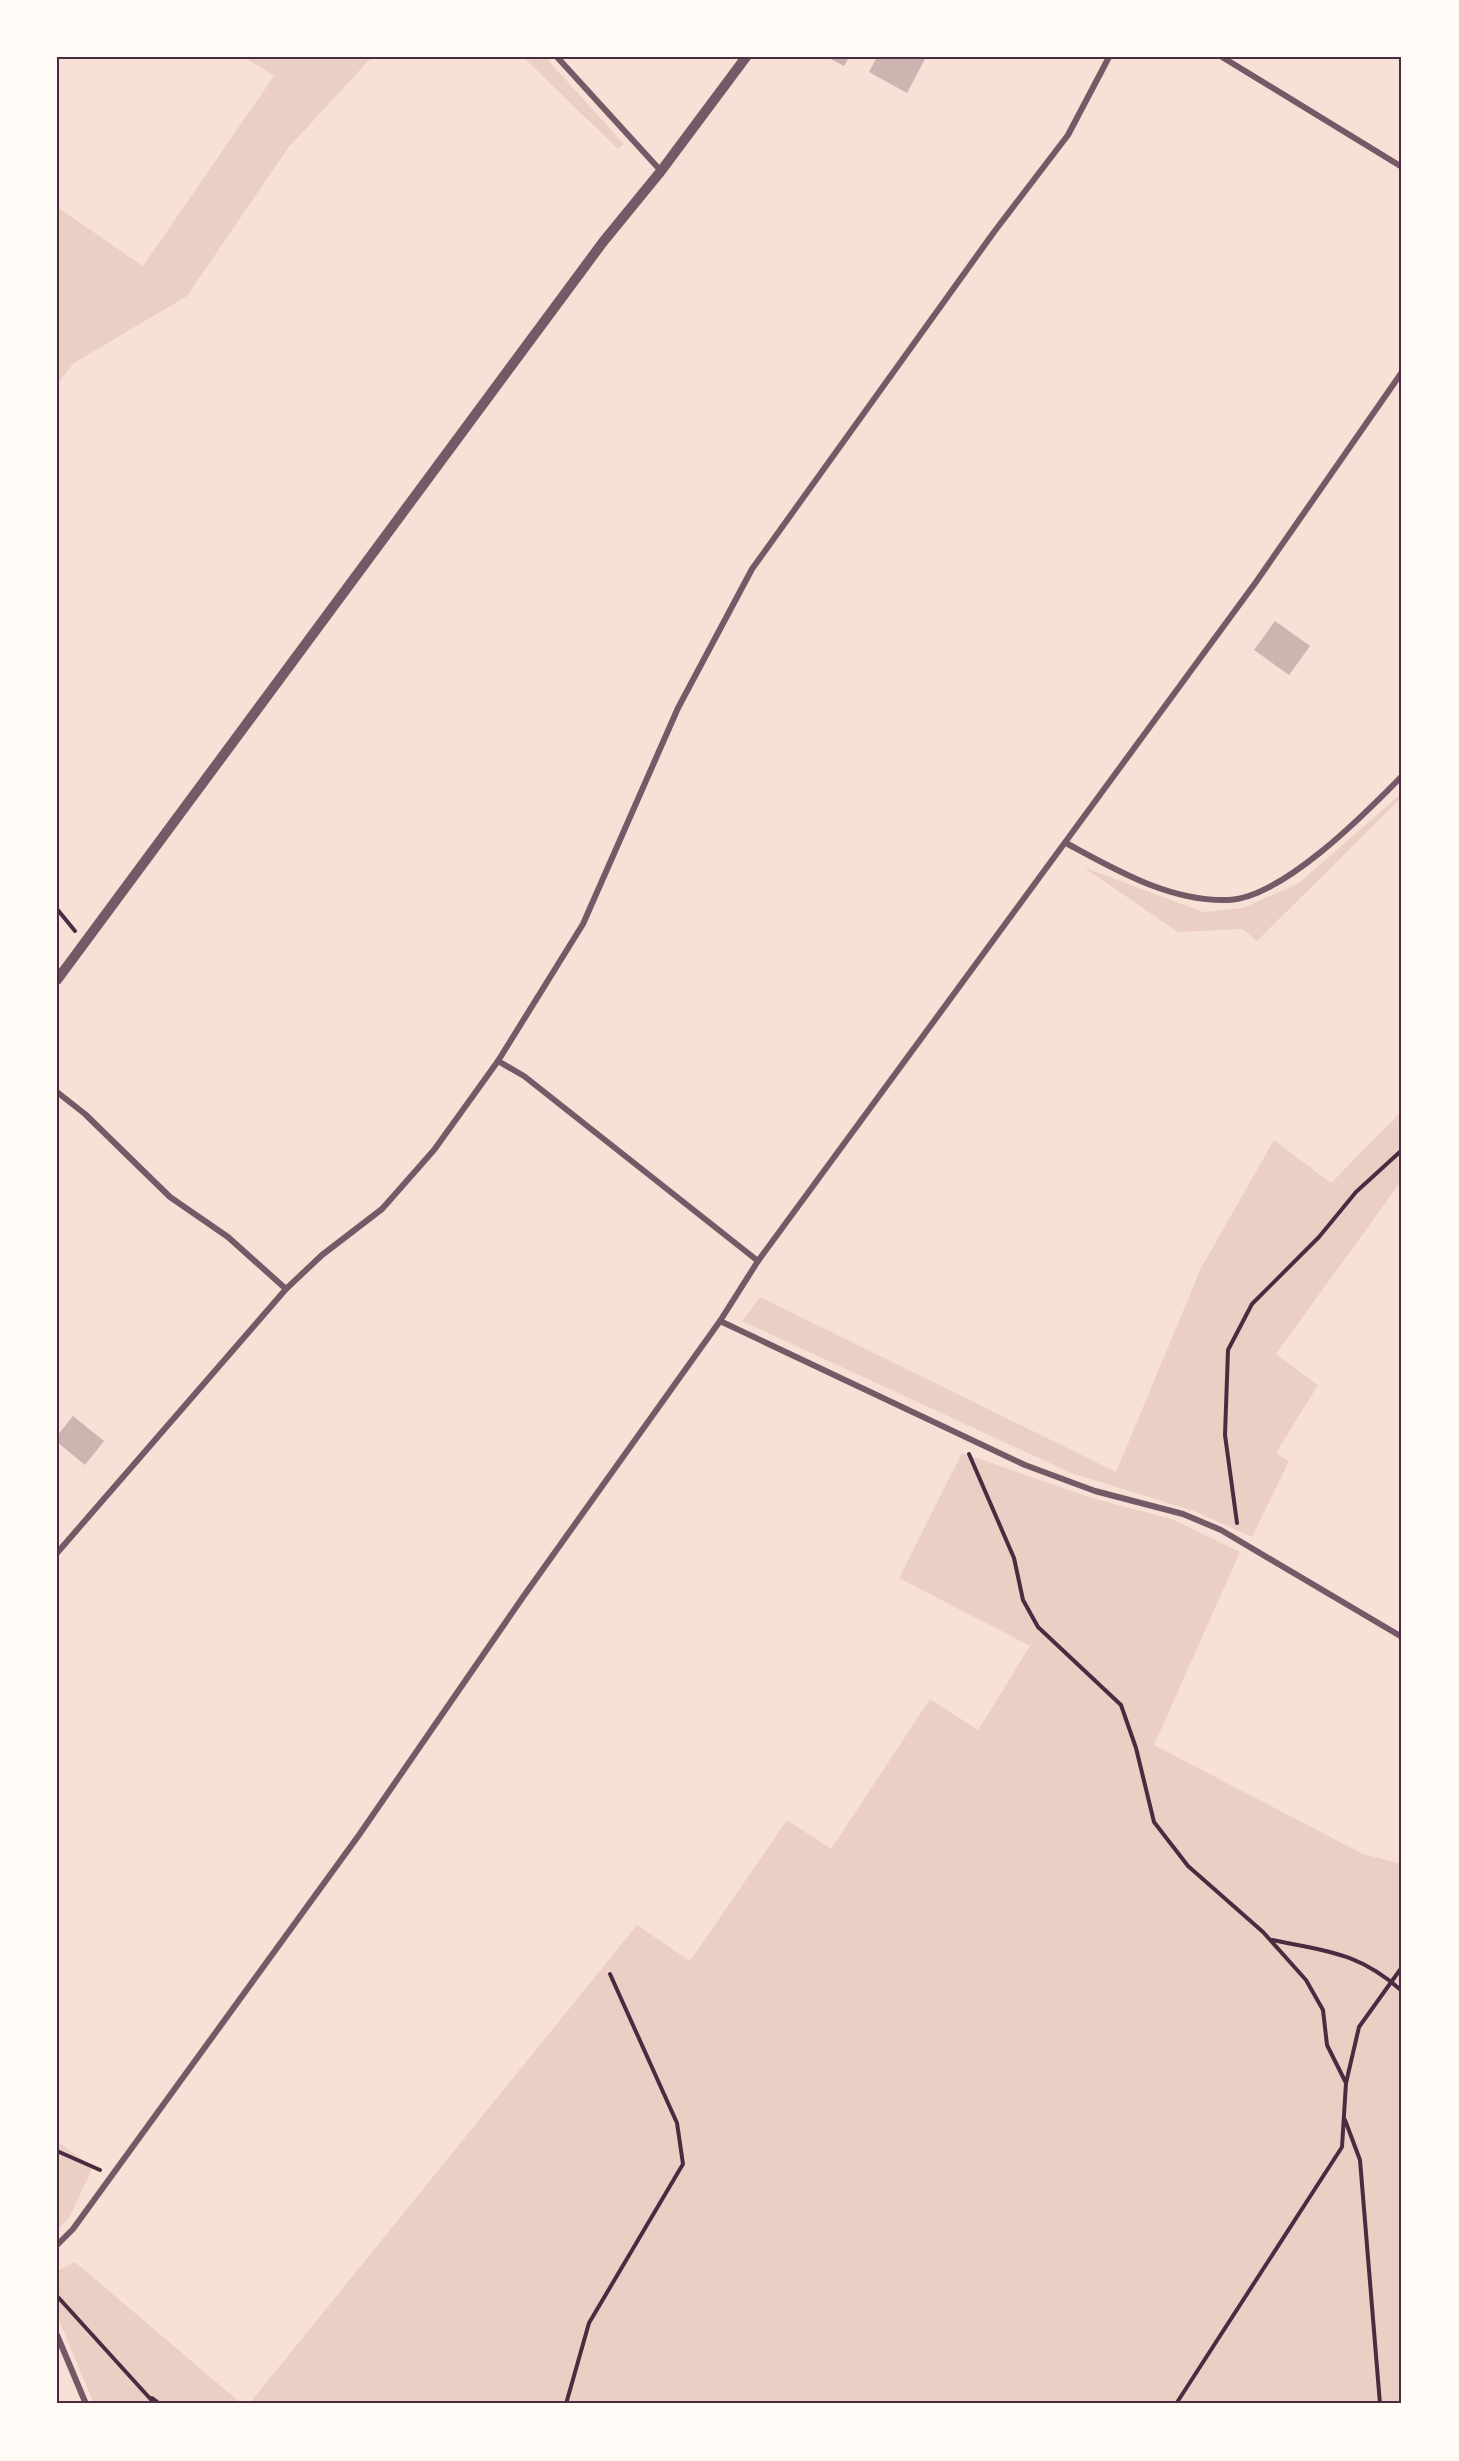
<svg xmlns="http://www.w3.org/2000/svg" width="1459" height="2461" font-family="'Sofia Sans Condensed',sans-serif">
<rect width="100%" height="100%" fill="#f7e1d7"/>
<g fill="#ebcfc5">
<polygon points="244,57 372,57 288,148 187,296 74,363 57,384 57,207 143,266 274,76"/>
<polygon points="523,57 545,57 624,144 618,149"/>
<polygon points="1402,793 1402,797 1257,941 1242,929 1178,932 1083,867 1203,912 1243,908 1299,883"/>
<polygon points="1402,1111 1402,1180 1276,1354 1318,1385 1276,1453 1289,1461 1252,1537 1194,1511 1071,1473 742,1321 760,1297 1116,1472 1201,1268 1274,1140 1331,1183"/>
<polygon points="962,1453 1095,1499 1172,1519 1240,1552 1154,1745 1363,1854 1402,1864 1402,2404 249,2404 637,1925 690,1961 787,1820 831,1849 930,1699 978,1730 1030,1646 899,1578"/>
<polygon points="57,2141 93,2167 69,2218 57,2230"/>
<polygon points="75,2262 242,2404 94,2404 57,2315 57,2271"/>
</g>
<g fill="#ccb4b1">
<polygon points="827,57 849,57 844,66"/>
<polygon points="877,57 926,57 907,93 869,72"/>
<polygon points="1275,621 1310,646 1289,675 1254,650"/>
<polygon points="73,1416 104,1441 85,1465 57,1442 57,1436"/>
</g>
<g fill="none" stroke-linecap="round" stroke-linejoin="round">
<g stroke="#4a2c40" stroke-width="4">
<polyline points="57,909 75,931"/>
<polyline points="969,1454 1014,1558 1023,1600 1038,1627 1121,1705 1136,1748 1154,1822 1188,1866 1263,1932 1306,1980 1323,2010 1327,2045 1346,2083"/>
<polyline points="1237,1523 1225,1435 1228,1350 1252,1304 1319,1237 1356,1192 1402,1150"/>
<path d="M1272,1940c54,11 86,12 130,51"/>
<polyline points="1345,2120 1360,2160 1380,2404"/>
<polyline points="57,2151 100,2170"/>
<polyline points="57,2296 155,2404"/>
<polyline points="152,2398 160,2404"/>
<polyline points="566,2404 589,2323 683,2164 677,2123 610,1974"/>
<polyline points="1176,2404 1342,2147 1346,2083 1359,2027 1402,1967"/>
</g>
<g stroke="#755966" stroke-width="6">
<polyline points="557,57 661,171"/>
<polyline points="1222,57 1402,167"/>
<path d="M1066,843c50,27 104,59 163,57 54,-3 136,-86 173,-124"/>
<polyline points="498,1061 524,1076 758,1261"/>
<polyline points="57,1092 85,1114 170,1197 228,1237 286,1289"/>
<polyline points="720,1321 1025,1465 1095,1491 1183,1514 1221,1530 1402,1637"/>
<polyline points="57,1553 286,1289 322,1255 382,1209 434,1150 498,1061 583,924 678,708 752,569 994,232 1068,135 1109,57"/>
<polyline points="57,2245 73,2229 359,1835 523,1597 720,1321 758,1261 1256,582 1402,372"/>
<polyline points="57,2335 86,2404"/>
</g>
<polyline stroke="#755966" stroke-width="10" points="57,980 603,242 661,171 746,57"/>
</g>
<rect width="1459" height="2461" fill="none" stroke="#fffaf5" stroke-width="117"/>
<rect x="58" y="58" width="1342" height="2344" fill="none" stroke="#4a2c40" stroke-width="2"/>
</svg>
